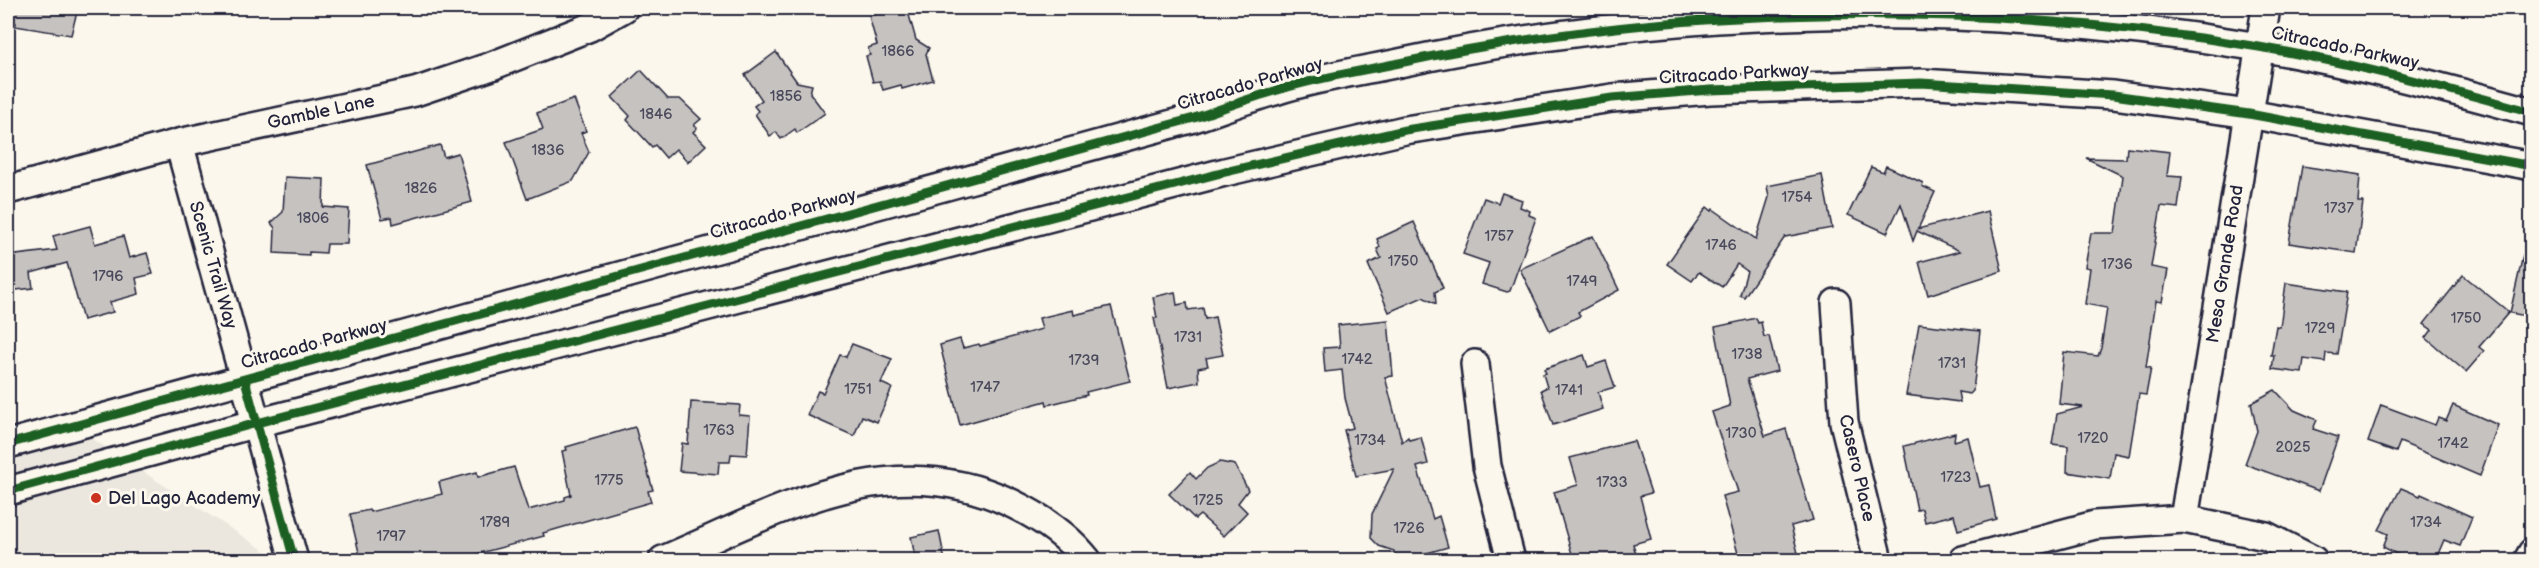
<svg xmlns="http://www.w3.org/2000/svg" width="2539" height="568" font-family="'Balsamiq Sans',sans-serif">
<rect width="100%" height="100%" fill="#fbf7ec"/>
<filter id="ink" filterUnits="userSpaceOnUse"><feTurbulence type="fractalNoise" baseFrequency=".0167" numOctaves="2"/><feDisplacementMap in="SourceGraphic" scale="12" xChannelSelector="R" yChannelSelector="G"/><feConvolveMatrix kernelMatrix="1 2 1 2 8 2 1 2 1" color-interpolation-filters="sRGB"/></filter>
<g filter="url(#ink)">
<polygon fill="#ebe7df" points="65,421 279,560 8,560 8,436"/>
<g fill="#c6c2c0" stroke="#22223b" stroke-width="1.5">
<polygon points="8,8 78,8 71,35 15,26 16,23 8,21"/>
<polygon points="899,8 907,8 916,40 929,48 926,54 933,80 902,89 901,85 883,90 880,81 873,82 866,56 870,55 868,48 877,45 869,16"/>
<polygon points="776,52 797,82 812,85 810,93 825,113 797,133 795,129 781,139 776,132 770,136 755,114 758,111 754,106 762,100 745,75"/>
<polygon points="641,70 668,99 680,99 701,119 694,125 697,128 693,132 706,145 688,162 676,149 666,158 655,145 652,147 627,120 630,116 612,97"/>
<polygon points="574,99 586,131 581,133 589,152 573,181 527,199 506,142 543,129 537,113"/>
<polygon points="440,145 444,157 458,153 472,202 393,224 392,217 382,219 367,165"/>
<polygon points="2127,147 2170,152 2167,176 2182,177 2178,208 2161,206 2151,267 2168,270 2162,302 2156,301 2146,367 2151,368 2146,395 2139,394 2129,456 2114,453 2110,479 2067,472 2068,446 2052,444 2057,414 2083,407 2059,404 2064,352 2098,356 2101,348 2107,308 2085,304 2090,268 2085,267 2091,233 2115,233 2123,176 2086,158 2126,159"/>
<polygon points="1886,166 1923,183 1922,186 1935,192 1918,229 1988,211 2002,271 1928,295 1919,262 1960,251 1917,231 1913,241 1901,204 1887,233 1848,215 1871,167 1883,172"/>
<polygon points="2302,166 2360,175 2358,202 2363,202 2356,253 2289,243"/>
<polygon points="1822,175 1832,228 1785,237 1744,297 1740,295 1747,271 1737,264 1722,287 1699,272 1692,281 1667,264 1707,207 1712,211 1713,209 1756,239 1769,197 1767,186"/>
<polygon points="285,177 324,179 323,207 349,209 347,244 327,244 326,253 309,252 309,255 274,253 275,228 271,223 283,212"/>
<polygon points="1502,193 1522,200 1520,207 1530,211 1529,215 1536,218 1510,291 1507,292 1482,284 1489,263 1463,254 1484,198 1498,203"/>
<polygon points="1414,222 1443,288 1435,292 1436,304 1423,297 1389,312 1368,264 1381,258 1377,249 1380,247 1377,239"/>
<polygon points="90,226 95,244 123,236 129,258 147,253 153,274 136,278 139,294 110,302 113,312 83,320 67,263 31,273 33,288 8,291 8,256 57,250 53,236"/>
<polygon points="1593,236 1619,290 1578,312 1580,316 1550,331 1520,269"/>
<polygon points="2523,255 2532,256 2532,317 2510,313"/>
<polygon points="2463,275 2509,312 2479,347 2484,351 2466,372 2426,338 2432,330 2424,324"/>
<polygon points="2286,283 2347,292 2337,354 2326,353 2325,362 2304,359 2302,373 2272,369 2274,355 2271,355 2276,326 2280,327"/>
<polygon points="1175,292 1177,305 1187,303 1188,310 1203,308 1205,319 1215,317 1223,355 1206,358 1208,366 1198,368 1199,382 1168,388 1154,318 1157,318 1153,297"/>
<polygon points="1111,306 1130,381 1086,392 1087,395 1047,405 1046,401 960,425 940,345 960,339 963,348 979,344 980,346 1042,329 1039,318 1073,310 1074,315"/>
<polygon points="1756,318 1758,323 1761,322 1764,337 1769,336 1777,371 1747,379 1765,436 1786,429 1813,520 1791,526 1798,553 1771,561 1752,561 1750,554 1739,557 1722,496 1738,492 1712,412 1730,406 1715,327"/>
<polygon points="1388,320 1393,376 1385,377 1402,442 1408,437 1409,440 1421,437 1428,464 1417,467 1433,519 1439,516 1448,547 1399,561 1396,561 1394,551 1379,546 1371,538 1372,514 1394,469 1356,476 1344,430 1353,428 1345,398 1342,370 1325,372 1323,348 1340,347 1338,325"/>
<polygon points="1919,324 1980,331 1973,391 1970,394 1958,392 1960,402 1906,395"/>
<polygon points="852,344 892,359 881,383 892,388 877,422 862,416 854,436 807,415 818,391 823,393 840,355 846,357"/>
<polygon points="1584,355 1588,367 1606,361 1615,387 1598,392 1603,409 1553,425 1541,390 1547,387 1543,374 1546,373 1544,369"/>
<polygon points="2275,390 2294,410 2317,420 2313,429 2338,437 2319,491 2245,464 2257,431 2251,403"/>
<polygon points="691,402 740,405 739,415 750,416 747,455 731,454 730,462 719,462 718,474 679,471 682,443 688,444"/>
<polygon points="2381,405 2435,425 2438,418 2446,421 2453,405 2498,425 2480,476 2400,442 2396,452 2368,442"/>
<polygon points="635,427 653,490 648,491 651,502 543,533 544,536 450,561 361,561 350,514 369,510 370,512 442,494 439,482 477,472 478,477 514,467 528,510 565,500 565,497 571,495 562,451 567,450 566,447"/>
<polygon points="1955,433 1954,441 1968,437 1980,487 1989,485 1996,519 1958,530 1954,515 1925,522 1922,509 1917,510 1904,446"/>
<polygon points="1634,441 1651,493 1640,496 1651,539 1633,544 1638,561 1574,561 1554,492 1578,485 1570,458"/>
<polygon points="1220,462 1235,465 1248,490 1238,503 1247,512 1224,536 1200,515 1195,519 1169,494 1190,472 1196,479 1207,468"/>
<polygon points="2401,488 2420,496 2421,494 2472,517 2460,546 2444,540 2435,561 2410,561 2383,547 2388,534 2379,530"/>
<polygon points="939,531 945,561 916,561 911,537"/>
</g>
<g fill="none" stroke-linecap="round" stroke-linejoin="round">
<defs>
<g id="minor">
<polyline points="179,143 294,560"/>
<polyline points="8,190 179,143 415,92 489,67 590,27 624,8"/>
<polyline points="1836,303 1844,422 1878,560"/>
<polyline points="1475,364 1487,466 1511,560"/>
<path d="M8,444l1186,-326c27,-9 55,-20 84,-28 41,-13 84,-19 126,-28 278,-59 575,-62 855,-15 92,16 183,40 273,65"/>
<polyline points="8,491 257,423 1225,172 1405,130 1612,98 1710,90 1921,83 2113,95 2249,114 2532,166"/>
<polyline points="2184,519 2266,8"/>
<path d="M663,560c114,-48 224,-116 348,-57 27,13 57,33 76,57"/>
<polyline points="1963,560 2095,525 2184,519 2266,536 2313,560"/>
<polyline points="2528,560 2532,553"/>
</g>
</defs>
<use href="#minor" stroke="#22223b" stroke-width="32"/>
<use href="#minor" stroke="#fbf7ec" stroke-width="27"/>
<defs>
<g id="cycleway">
<polyline points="245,380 294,560"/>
<path d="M8,444l1186,-326c27,-9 55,-20 84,-28 41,-13 84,-19 126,-28 278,-59 575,-62 855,-15 92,16 183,40 273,65"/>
<polyline points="8,491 257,423 1225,172 1405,130 1612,98 1710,90 1921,83 2113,95 2249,114 2532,166"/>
</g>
</defs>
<use href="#cycleway" stroke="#fbf7ec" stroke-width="13"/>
<use href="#cycleway" stroke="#1b5e20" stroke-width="9"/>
</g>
</g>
<circle fill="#c8321e" stroke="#fbf7ec" stroke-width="2" cx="96" cy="498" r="6"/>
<g text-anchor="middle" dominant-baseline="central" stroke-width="6" stroke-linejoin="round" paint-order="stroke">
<g font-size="15" fill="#4b4a5c">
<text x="898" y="51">1866</text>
<text x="786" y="96">1856</text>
<text x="656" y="114">1846</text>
<text x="548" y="150">1836</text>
<text x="421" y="188">1826</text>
<text x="1797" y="197">1754</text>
<text x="2339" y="208">1737</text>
<text x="313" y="218">1806</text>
<text x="1499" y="236">1757</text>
<text x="1721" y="245">1746</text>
<text x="1403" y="261">1750</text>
<text x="2117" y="264">1736</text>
<text x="108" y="276">1796</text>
<text x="1582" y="281">1749</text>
<text x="2466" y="318">1750</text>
<text x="2320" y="328">1729</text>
<text x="1188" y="337">1731</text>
<text x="1747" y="354">1738</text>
<text x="1357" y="359">1742</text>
<text x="1084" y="360">1739</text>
<text x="1952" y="363">1731</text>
<text x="985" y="387">1747</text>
<text x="858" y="389">1751</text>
<text x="1569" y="390">1741</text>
<text x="719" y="430">1763</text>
<text x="1741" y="433">1730</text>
<text x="2093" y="438">1720</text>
<text x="1370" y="440">1734</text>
<text x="2453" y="443">1742</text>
<text x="2293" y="447">2025</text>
<text x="1956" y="477">1723</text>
<text x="609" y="480">1775</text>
<text x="1612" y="482">1733</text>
<text x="1208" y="500">1725</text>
<text x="495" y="522">1789</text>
<text x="2426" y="522">1734</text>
<text x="1409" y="528">1726</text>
<text x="391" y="536">1797</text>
</g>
<g font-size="18" fill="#22223b" stroke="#fbf7ec">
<text transform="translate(2345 48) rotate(12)">Citracado Parkway</text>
<text transform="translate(1734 74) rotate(-3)">Citracado Parkway</text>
<text transform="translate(1250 84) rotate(-16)">Citracado Parkway</text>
<text transform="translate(321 112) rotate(-12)">Gamble Lane</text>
<text transform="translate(783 214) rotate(-15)">Citracado Parkway</text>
<text transform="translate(2225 264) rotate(-81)">Mesa Grande Road</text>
<text transform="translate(213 265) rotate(74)">Scenic Trail Way</text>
<text transform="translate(314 344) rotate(-15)">Citracado Parkway</text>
<text transform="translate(1857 468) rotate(77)">Casero Place</text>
</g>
<g font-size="18" fill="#22223b" stroke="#fbf7ec" text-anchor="start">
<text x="108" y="498">Del Lago Academy</text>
</g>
</g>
<rect width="2539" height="568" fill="none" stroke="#fbf7ec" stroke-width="30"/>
<rect x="15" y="15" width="2509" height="538" fill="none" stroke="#22223b" stroke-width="2" filter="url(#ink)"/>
</svg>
